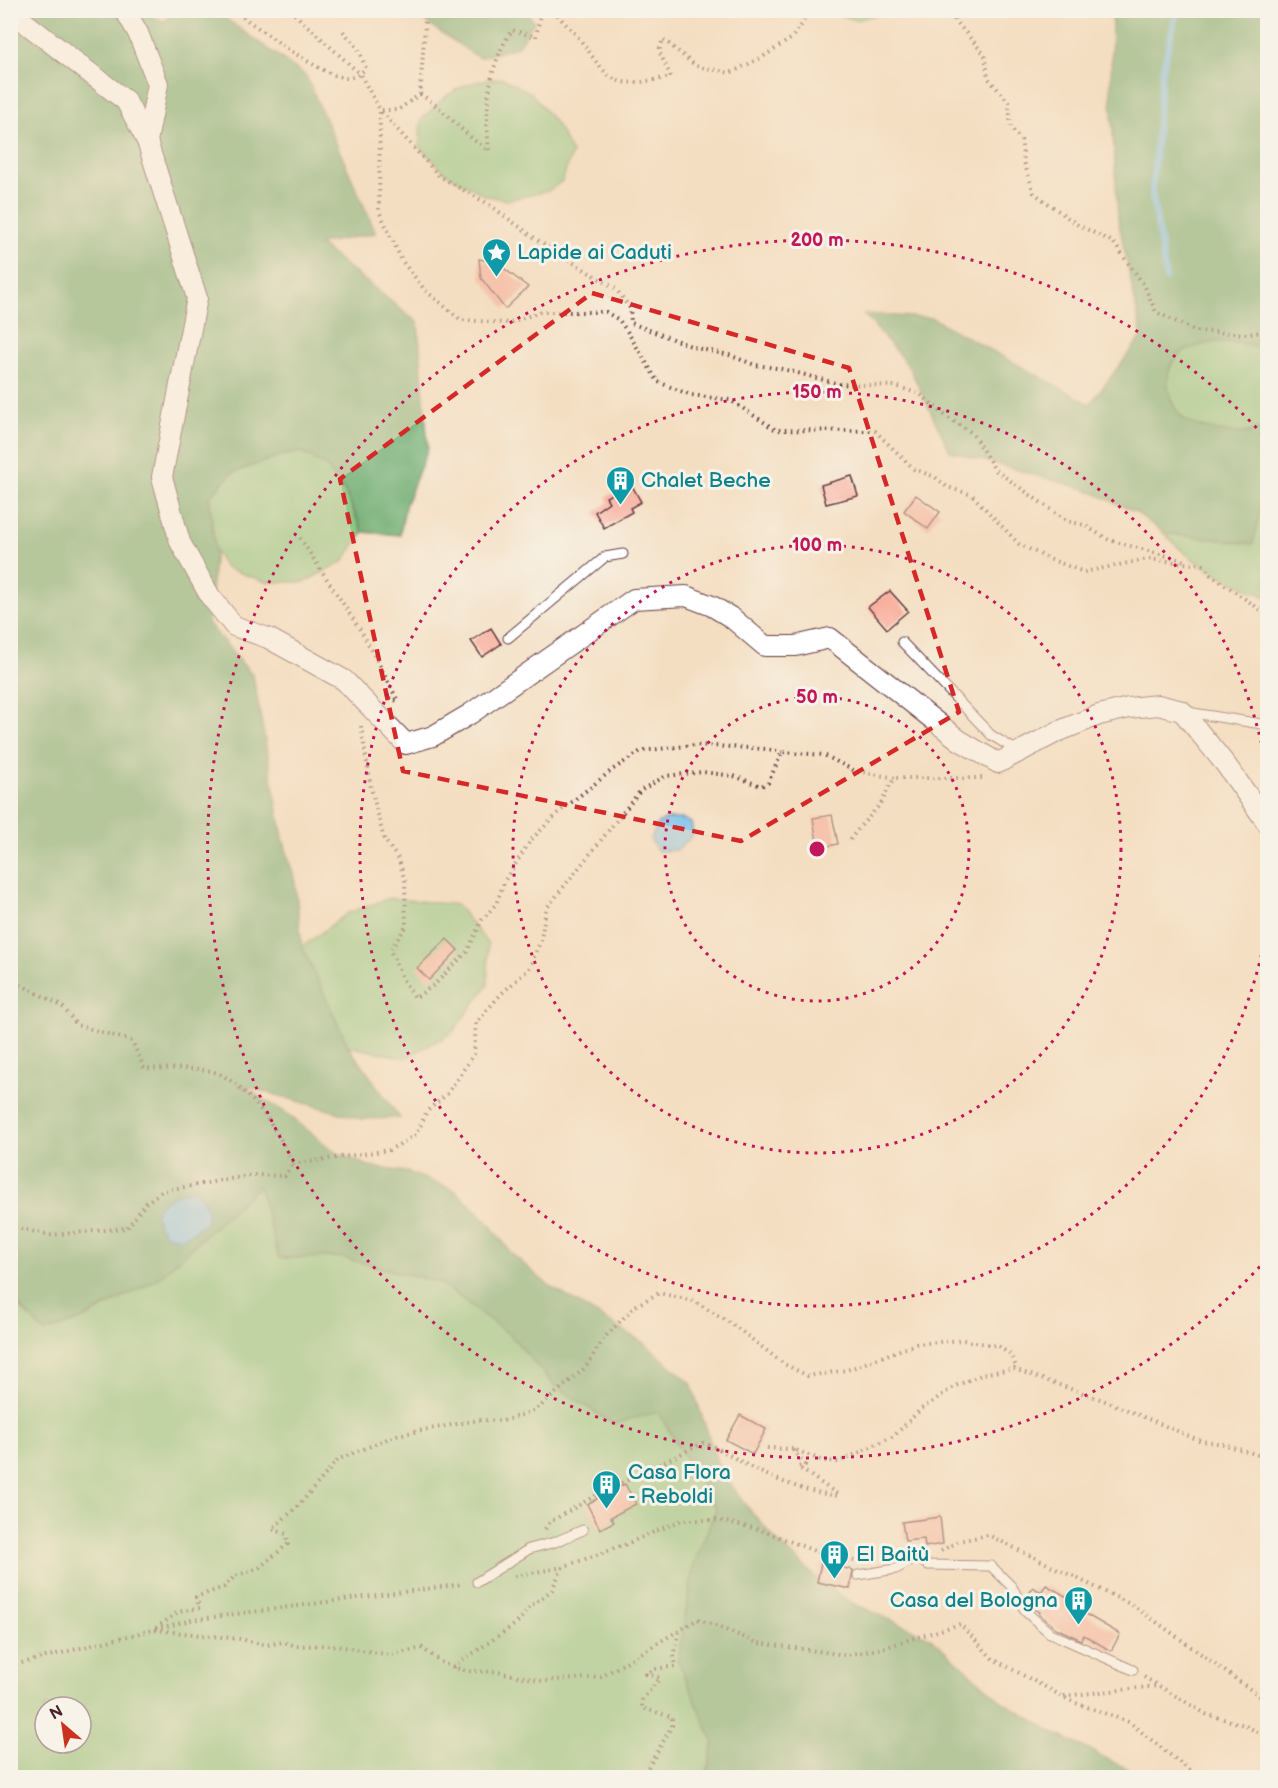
<svg xmlns="http://www.w3.org/2000/svg" width="1278" height="1788" font-family="'Balsamiq Sans',sans-serif">
<rect width="100%" height="100%" fill="#f7f3e8"/>
<filter id="ink" filterUnits="userSpaceOnUse"><feTurbulence type="fractalNoise" baseFrequency=".0167" numOctaves="2"/><feDisplacementMap in="SourceGraphic" scale="12" xChannelSelector="R" yChannelSelector="G"/><feConvolveMatrix kernelMatrix="1 2 1 2 8 2 1 2 1" color-interpolation-filters="sRGB"/></filter>
<filter id="wash" filterUnits="userSpaceOnUse"><feTurbulence type="fractalNoise" baseFrequency=".008" numOctaves="4" result="noise"/><feDisplacementMap in="SourceGraphic" scale="24" xChannelSelector="R" yChannelSelector="G"/><feGaussianBlur stdDeviation="1.35" result="paint"/><feColorMatrix in="noise" values="0 0 0 0 0 0 0 0 0 0 0 0 0 0 0 0 0 1.4 0 .05"/><feComposite in="paint" operator="in"/></filter>
<g filter="url(#wash)">
<rect width="100%" height="100%" fill="#f4dec1"/>
<g fill="#85c67f" stroke="#687255" stroke-width="1.5" fill-rule="evenodd">
<polygon points="828,11 893,10 893,11 856,20"/>
<path d="M502,78l29,15 25,31 16,29 -10,28 -14,10 -41,9 -23,-5 -37,-21 -28,-27 2,-26c25,-29 42,-40 81,-43z"/>
<path d="M1218,341l37,4 12,7v73c-5,2 -11,5 -17,7 -15,3 -54,-3 -66,-13 -23,-18 -23,-56 3,-70 8,-5 22,-5 31,-8z"/>
<polygon points="300,452 325,464 345,492 363,532 343,562 304,582 267,582 225,568 215,551 209,497 232,473 279,456"/>
<path d="M1267,478v119c-39,-17 -74,-31 -103,-64l89,11z"/>
<polygon points="390,898 457,905 488,944 488,985 452,1033 405,1058 348,1046 302,947 348,913"/>
<path d="M259,1185l20,73 61,-1 101,26 70,53 43,49 104,27 58,97 -22,55 -16,96 36,84 -8,33h-695l-1,-479 35,34 111,-52zM45,1707h36v36h-36z"/>
</g>
<g fill="#6cab6e" stroke="#5b654c" stroke-width="1.5">
<polygon points="10,11 142,11 165,22 173,11 215,11 306,76 376,233 319,244 418,323 428,448 405,506 400,535 363,532 345,492 325,465 300,452 279,456 232,473 209,497 215,551 208,623 253,676 283,838 295,882 302,947 348,1046 400,1118 361,1119 238,1084 285,1112 335,1152 371,1167 407,1172 454,1190 486,1220 512,1254 548,1285 644,1343 691,1383 718,1465 743,1502 777,1541 820,1581 850,1602 931,1638 1000,1700 1054,1733 1144,1777 706,1777 714,1744 678,1660 694,1564 716,1509 658,1412 613,1424 554,1385 511,1336 441,1283 340,1257 279,1258 259,1186 156,1280 79,1321 45,1332 11,1298"/>
<polygon points="409,11 526,11 534,22 517,47 479,58"/>
<path d="M1112,11h155v341c-18,-10 -41,-13 -62,-8 -28,7 -41,17 -36,47 1,9 8,22 15,28 12,10 51,16 66,13 6,-1 12,-5 17,-7v53l-14,66 -89,-11 -30,-22 -49,-22 -135,-38 -42,-86 -44,-51 68,4 158,86 52,-68 -24,-117 -7,-121z"/>
</g>
<g fill="#74c1ee" stroke="#5f708c" stroke-width="1.5">
<polygon points="668,819 683,819 691,823 693,835 678,850 658,851 650,839 659,822"/>
<path d="M193,1190c12,10 16,17 14,32l-24,16 -16,-2c-27,-27 1,-41 26,-46z"/>
</g>
<g fill="none" stroke-linecap="round" stroke-linejoin="round">
<polyline stroke="#74c1ee" stroke-width="6" points="1166,278 1152,192 1162,72 1177,10"/>
</g>
<g id="blocks">
<g fill="#f9a493">
<polygon points="479,259 497,263 528,287 505,309 481,278"/>
<polygon points="852,476 858,496 826,504 821,485"/>
<polygon points="631,484 641,502 630,508 632,512 604,528 595,512 609,502 606,497"/>
<polygon points="916,495 940,512 928,529 904,511"/>
<polygon points="890,591 908,611 887,629 868,607"/>
<polygon points="491,628 501,644 482,657 471,641"/>
<polygon points="832,815 838,844 818,848 813,818"/>
<polygon points="447,939 458,950 429,980 417,968"/>
<polygon points="740,1415 766,1429 753,1454 726,1440"/>
<polygon points="625,1484 636,1504 611,1517 614,1522 600,1529 587,1504"/>
<polygon points="940,1517 943,1544 925,1547 924,1539 905,1541 902,1522"/>
<polygon points="821,1563 853,1570 850,1589 817,1582"/>
<polygon points="1046,1585 1071,1599 1068,1604 1120,1634 1111,1651 1084,1635 1081,1640 1056,1628 1039,1614 1040,1612 1031,1607 1026,1599 1033,1587 1041,1592"/>
</g>
</g>
</g>
<g filter="url(#ink)">
<use href="#blocks" fill-opacity="0" stroke="#643c42" stroke-width="1.5"/>
<g fill="none" stroke-linecap="round" stroke-linejoin="round">
<defs>
<g id="service">
<polyline points="508,638 605,557 623,554"/>
<polyline points="902,642 991,735 1019,752"/>
<polyline points="1187,712 1268,725"/>
<polyline points="920,1560 928,1565 991,1566 1012,1587 1026,1612 1050,1633 1133,1670"/>
<polyline points="858,1575 896,1569 915,1559"/>
<polyline points="477,1582 529,1549 555,1542 583,1530"/>
</g>
<g id="minor">
<polyline points="125,10 138,33 158,84 147,141"/>
<polyline points="10,11 126,101 147,141 197,298 162,477 180,542 210,596 234,626 268,638 344,680 406,744 433,736 470,714 634,599 686,596 712,606 732,618 765,646 795,646 830,638 959,740 998,763 1057,732 1099,715 1129,708 1158,705 1182,711 1226,765 1268,824"/>
</g>
</defs>
<use href="#service" stroke="#643c42" stroke-width="11"/>
<use href="#minor" stroke="#643c42" stroke-width="22"/>
<g stroke="#643c42" stroke-width="4" stroke-dasharray="1.5 4.5" stroke-linecap="butt">
<path d="M233,10c23,16 88,66 113,68 8,0 15,-5 20,-10l-8,-20 -16,-18"/>
<polyline points="290,10 360,74 380,110 379,211 402,261 425,290 461,320 509,323 540,312 606,312 619,320 627,331 658,382 691,395 730,400 776,430 875,431 914,469 935,477 947,487 972,495 1019,544 1049,559 1084,572 1148,559 1203,565 1211,575 1268,615"/>
<polyline points="426,10 420,94 398,110 380,110 439,176 488,204 546,246 616,289 630,308 631,323 696,348 729,355 755,365 783,369 839,384 895,386 920,394 947,417 972,433 995,470 1067,521 1084,525 1109,540 1185,561"/>
<path d="M554,10c8,12 20,21 28,32 32,46 34,45 89,35l-12,-26 4,-12 33,27 34,7 31,-15 31,-20 20,-28"/>
<polyline points="946,10 985,55 988,78 1009,102 1011,128 1021,140 1024,162 1034,193 1078,225 1113,242 1144,285 1156,312 1196,331 1249,334 1268,331"/>
<path d="M420,94c25,15 43,41 68,56"/>
<path d="M489,150c-5,-42 -1,-84 23,-120l24,7 5,-27"/>
<polyline points="300,538 363,634 398,701 389,698"/>
<polyline points="361,726 371,788 384,839 399,860 405,881 406,927 390,950 403,980 415,998 434,985 467,952 482,920 496,904 505,880 531,840 558,813 612,770 641,751 695,745 766,749 782,752"/>
<path d="M850,840c9,-14 21,-24 31,-37 6,-9 7,-18 15,-25h88"/>
<path d="M10,979l52,27 15,19 55,16 12,27c22,2 58,-3 78,7 31,17 57,57 71,89l-8,12 -32,-1 -91,16 -16,12 -19,25 -76,7 -41,-8"/>
<polyline points="293,1164 389,1150 416,1135 427,1111 447,1094 474,1054 476,1023 501,994 529,969 541,940 546,909 641,790 666,776 703,772 734,776 761,786 768,783 782,752 824,755 855,771 896,778"/>
<polyline points="767,1448 793,1449 823,1461 839,1462 894,1436 920,1410 955,1386 986,1373 1014,1369 1108,1402 1201,1441 1223,1444 1268,1458"/>
<polyline points="793,1450 805,1465 798,1467 840,1496"/>
<path d="M545,1529l5,-7 43,-25 110,-54c20,6 35,18 53,27 27,13 55,23 84,26"/>
<polyline points="941,1551 959,1541 988,1535 1134,1606 1268,1702"/>
<polyline points="515,1576 563,1567 624,1545 682,1520 717,1520 758,1529 820,1553 854,1561"/>
<polyline points="156,1628 178,1612 200,1608 196,1597 224,1587 235,1576 259,1568 288,1544 286,1534 272,1529 298,1506 339,1459 397,1435 479,1420 503,1421 536,1410 585,1368 604,1338 635,1306 659,1293 694,1301 736,1327 784,1364 808,1376 847,1370 916,1344 963,1340 998,1346 1011,1355 1017,1369"/>
<polyline points="155,1630 240,1639 267,1645 283,1642 297,1646 331,1645 391,1655 422,1648 444,1664 466,1671 498,1672 543,1681 601,1677 698,1619 758,1643 846,1655 879,1649 960,1624 993,1659 1073,1702 1129,1722 1199,1778"/>
<polyline points="10,1666 191,1620 463,1584"/>
<polyline points="453,1667 517,1623 529,1607 552,1590 562,1568"/>
<polyline points="1144,1677 1206,1714 1244,1725 1268,1737"/>
<polyline points="1064,1696 1158,1686"/>
<polyline points="642,1778 672,1726 672,1717 642,1708 642,1700 660,1678 646,1674 655,1669 676,1666 674,1657 679,1630"/>
</g>
<use href="#service" stroke="#fff" stroke-width="9"/>
<use href="#minor" stroke="#fff" stroke-width="20"/>
</g>
</g>
<path d="M0 0H1278V1788H0ZM592,293l257,75 110,344 -218,129 -338,-70 -63,-292z" fill="#f4dec1" fill-opacity=".55" fill-rule="evenodd"/>
<path fill="none" stroke="#d62828" stroke-width="4.5" stroke-dasharray="12 8" stroke-linejoin="round" d="M592,293l257,75 110,344 -218,129 -338,-70 -63,-292z"/>
<g fill="none" stroke="#c2185b" stroke-width="3" stroke-dasharray="3 6">
<circle cx="817" cy="849" r="152"/>
<circle cx="817" cy="849" r="304"/>
<path d="M1267 928A457 457 0 1 1 1267 770"/>
<path d="M1266 1260A609 609 0 1 1 1266 438"/>
</g>
<defs>
<symbol id="sight-pin" viewBox="-11 -11 22 30"><path d="M0 17L-7.5 6A9.5 9.5 0 1 1 7.5 6Z" fill="#0f9aa8" stroke="#f7f3e8"/><path d="M0-6L1.8-2.2L6-1.7L2.9 1.2L3.7 5.4L0 3.3L-3.7 5.4L-2.9 1.2L-6-1.7L-1.8-2.2Z" fill="#fff"/></symbol>
<symbol id="building-pin" viewBox="-11 -11 22 30"><path d="M0 17L-7.5 6A9.5 9.5 0 1 1 7.5 6Z" fill="#0f9aa8" stroke="#f7f3e8"/><path d="M-4-6H4V6H1V3H-1V6H-4ZM-2.5-4.3h1.7v1.8h-1.7ZM.8-4.3h1.7v1.8H.8ZM-2.5-1h1.7V.8h-1.7ZM.8-1h1.7V.8H.8Z" fill="#fff"/></symbol>
</defs>
<g fill-rule="evenodd">
<use href="#sight-pin" x="480" y="236" width="33" height="45"/>
<use href="#building-pin" x="604" y="464" width="33" height="45"/>
<use href="#building-pin" x="590" y="1468" width="33" height="45"/>
<use href="#building-pin" x="818" y="1538" width="33" height="45"/>
<use href="#building-pin" x="1062" y="1584" width="33" height="45"/>
</g>
<g text-anchor="middle" dominant-baseline="central" stroke-width="6" stroke-linejoin="round" paint-order="stroke">
<g font-size="21" fill="#0d838f" stroke="#f7f3e8" text-anchor="start">
<text x="517" y="252">Lapide ai Caduti</text>
<text x="641" y="480">Chalet Beche</text>
<text x="628" y="1472">Casa Flora<tspan x="628" dy="24">- Reboldi</tspan></text>
<text x="856" y="1554">El Baitù</text>
<text x="1058" y="1600" text-anchor="end">Casa del Bologna</text>
</g>
</g>
<circle cx="817" cy="849" r="9" fill="#c2185b" stroke="#f7f3e8" stroke-width="3"/>
<g font-size="18" text-anchor="middle" font-weight="bold" fill="#c2185b" stroke="#f7f3e8" stroke-width="6" stroke-linejoin="round" paint-order="stroke">
<text x="817" y="246">200 m</text>
<text x="817" y="398">150 m</text>
<text x="817" y="551">100 m</text>
<text x="817" y="703">50 m</text>
</g>
<rect width="1278" height="1788" fill="none" stroke="#f7f3e8" stroke-width="36"/>
<g transform="translate(63 1725) rotate(331)"><circle r="28" fill="#f7f3e8" stroke="#b29e9c" stroke-width="1.5"/>
<path d="M0-4.5L10 22L0 15L-10 22Z" fill="#c8321e"/>
<text y="-9" font-size="16" font-weight="bold" text-anchor="middle" fill="#4a1f2b">N</text>
</g>
</svg>
